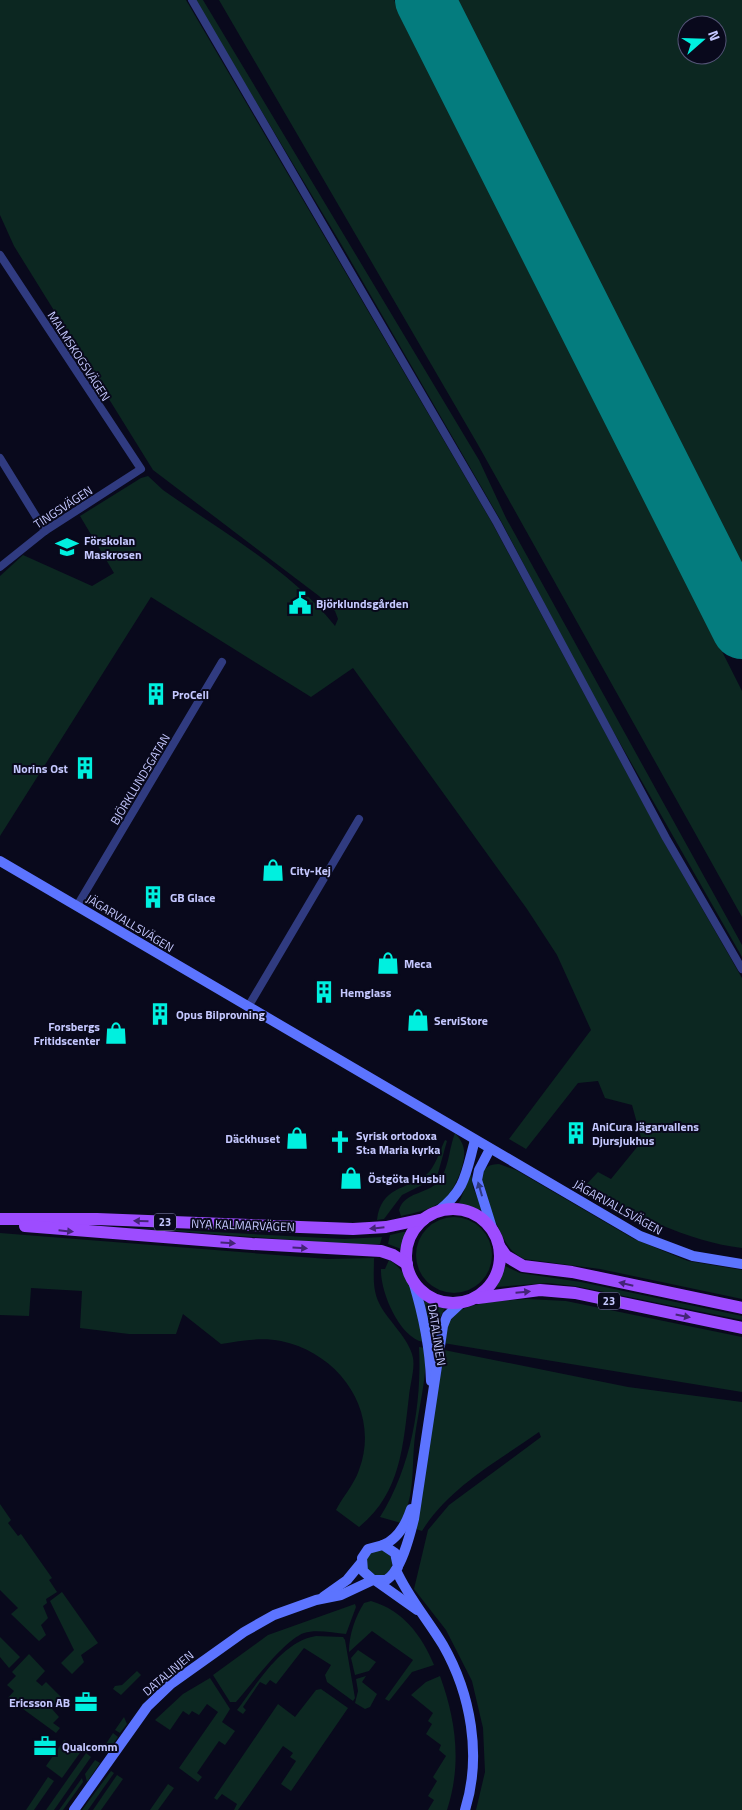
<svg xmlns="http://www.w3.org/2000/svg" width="742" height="1810" font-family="'Titillium Web',sans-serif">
<rect width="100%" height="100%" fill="#09091c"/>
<g fill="#0c2721" fill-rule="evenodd">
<path d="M0,0h186l305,521 173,321 78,136v270c-53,-6 -112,-36 -159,-60l15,-16 13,7 31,-38 -10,-36 -27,-7 -7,-17 -20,2 -52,66 -17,-10 82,-109 -34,-75 -30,-46 -174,-241 -42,29 -160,-100 -151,239v-260l23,-21 69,31 22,-13 -34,-57 61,-38 7,-2 15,14c59,42 127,79 172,136l3,-7 -3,-8 -16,-15 -166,-126 -139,-224 -14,-31z"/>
<polygon points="195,0 203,0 479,460 506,518 742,945 742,957 592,694 501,521 341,244"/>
<polygon points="219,0 394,0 742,691 742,917 477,443"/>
<path d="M454,0h288v571zM687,25h30v30h-30z"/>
<path d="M455,1133c5,6 8,10 9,17 2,14 -11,45 -23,52 -12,8 -26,11 -40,14l-2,-6c6,-19 28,-15 40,-29 10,-12 10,-33 16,-48z"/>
<path d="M445,1140l2,1 -9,32 -4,6 -32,16 -18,24 -7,1c4,-33 28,-30 49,-45 9,-7 14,-25 19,-35z"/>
<path d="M499,1164l17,6 118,69 54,22 54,9v29l-142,-30 -76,-10c-5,-3 -12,-7 -15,-12 -8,-10 -29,-59 -27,-70 1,-10 8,-13 17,-13z"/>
<polygon points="471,1173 473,1187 482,1209 480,1210 459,1203"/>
<circle cx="454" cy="1255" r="38"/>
<polygon points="122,1227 344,1239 382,1237 380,1244 345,1244"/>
<polygon points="403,1232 406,1232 401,1249 388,1244 390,1235"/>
<path d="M0,1233l328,26 46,-1c0,15 -2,31 5,45 8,17 30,35 34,55 2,11 -3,27 -4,38 -6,50 -8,97 -50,131l-23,-17c7,-14 18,-25 23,-40 22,-59 -20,-117 -78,-129 -20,-4 -41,0 -60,3l-38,-30 -7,20h-47l-49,-6 2,-37 -51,-3 -2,28 -29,-1z"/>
<path d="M389,1260c26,15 29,55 34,82 -24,-5 -43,-51 -42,-73h4z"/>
<polygon points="505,1266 520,1273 581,1282 742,1316 742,1320 575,1286 547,1283 496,1287"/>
<path d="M527,1299l39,2 176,36v55l-299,-49c2,-7 2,-17 6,-23 11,-19 58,-19 78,-21z"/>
<polygon points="423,1301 445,1308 438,1322 436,1343 433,1342"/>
<path d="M419,1347l7,1c1,29 -7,59 -11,88 -4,32 1,56 -14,87l-21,-6c31,-49 42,-113 39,-170z"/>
<path d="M444,1350l184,37 114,15v408h-266l9,-38 -2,-44 -11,-47 -26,-51 -32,-41 14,-59 21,-25 92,-68 -2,-5c-41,29 -90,55 -117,99l-6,-2z"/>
<polygon points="0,1504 11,1520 8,1523 18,1536 21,1534 52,1578 49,1580 57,1592 46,1599 47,1603 43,1606 48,1618 41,1625 46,1635 39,1641 11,1614 18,1608 0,1590"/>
<circle cx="379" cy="1563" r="13"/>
<polygon points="62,1592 98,1643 81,1655 84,1662 72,1674 61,1663 74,1650 50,1601"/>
<path d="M371,1601c32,9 51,35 63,64l-22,7 -23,29 -4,-2 28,-39 -41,-29 -23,21c0,-17 6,-35 15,-49z"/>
<path d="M355,1604l1,3 -10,27c-13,-1 -30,-5 -42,-1 -20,7 -53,52 -68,69h-6l-17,-27 55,-40z"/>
<path d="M316,1636l27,1 2,3 10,58 -2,3 -26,-19 -2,-7 6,-10 -27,-17 -28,36 -6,-4 -4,5 -6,-3 -17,25 3,3 -3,4 -6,-4c19,-25 45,-69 79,-74z"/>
<polygon points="0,1637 20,1657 9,1668 0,1657"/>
<polygon points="358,1650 376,1662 369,1671 355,1675 351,1658"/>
<polygon points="29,1654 45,1671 36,1681 42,1686 46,1682 63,1699 52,1709 59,1717 53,1723 60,1728 56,1733 8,1698 14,1691 7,1685 16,1676 12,1672"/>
<polygon points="137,1671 141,1675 121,1695 113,1689 115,1686 122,1685"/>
<polygon points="366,1676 362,1682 377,1694 370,1707 365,1709 355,1703 358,1691 356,1679"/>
<path d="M440,1676c16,44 22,88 7,134h-19l6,-10 -6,-4 9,-15 -4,-4 13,-21 -7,-6 2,-5 -15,-11 6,-10 -4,-3 5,-8 -22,-18 15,-13z"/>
<polygon points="210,1678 230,1709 222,1722 235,1731 225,1745 219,1741 197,1773 202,1777 198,1782 179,1768 218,1712 207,1704 199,1715 192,1711 189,1715 183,1711 170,1730 155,1720 183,1694"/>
<polygon points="321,1689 348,1708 291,1791 281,1784 296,1761 290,1757 293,1753 283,1746 238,1810 234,1810 237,1804 222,1794 217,1800 214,1798 278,1704 295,1717 316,1690"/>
<polygon points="124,1717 127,1724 120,1733 115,1730"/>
<polygon points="113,1733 118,1737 111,1747 104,1747"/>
<polygon points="64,1740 82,1750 62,1778 46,1766"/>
<polygon points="86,1753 91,1757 54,1810 46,1810"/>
<polygon points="95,1760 100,1763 87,1782 85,1774"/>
<polygon points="111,1771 114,1773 88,1810 82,1810"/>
<polygon points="117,1775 123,1779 101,1810 93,1810"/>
<polygon points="48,1777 54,1781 34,1810 26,1810"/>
<polygon points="82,1778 83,1782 63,1810 59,1810"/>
<polygon points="168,1784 174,1788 158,1810 150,1810"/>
</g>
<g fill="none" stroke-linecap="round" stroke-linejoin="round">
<polyline stroke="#047c7e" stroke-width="60" points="425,0 742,629"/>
<g stroke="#303b80" stroke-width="8">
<polyline points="192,0 497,523 666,838 742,969"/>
<polyline points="0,255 141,469 45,531 0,567"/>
<polyline points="0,458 45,531"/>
<polyline points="77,906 222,662"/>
<polyline points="248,1007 359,819"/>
</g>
<g stroke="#5c74ff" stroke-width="10">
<polyline points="0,861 640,1236 693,1256 742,1264"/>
<polyline points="490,1149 479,1170 477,1180 493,1231"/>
<path d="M438,1211c28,-21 28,-39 37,-71"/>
<path d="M413,1281c10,33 17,65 18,100"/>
<path d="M383,1545c15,-6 23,-21 28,-36"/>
<path d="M398,1567l-3,-14 -12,-8 -15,4 -6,9 1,13 10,9h13c15,-8 24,-45 28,-61l29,-193 4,-10 14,-13"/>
<path d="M396,1570c12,27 32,50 47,75 28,49 39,111 22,165"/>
<polyline points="376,1581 417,1610"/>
<polyline points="323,1597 347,1580 361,1563"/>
<polyline points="74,1810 147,1707 171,1684 244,1632 274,1615 316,1600 341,1595 373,1580"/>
</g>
<g stroke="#9d4cff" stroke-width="12">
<circle cx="453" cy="1256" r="47"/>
<polyline points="0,1219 97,1219 353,1229 386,1227 424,1219"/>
<polyline points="25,1226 252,1244 381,1251 393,1255 407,1264"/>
<polyline points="499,1246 506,1256 523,1266 572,1272 742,1308"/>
<polyline points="478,1298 540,1290 575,1293 742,1328"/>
</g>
</g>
<defs><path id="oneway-solid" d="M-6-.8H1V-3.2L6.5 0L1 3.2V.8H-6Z" transform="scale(1.25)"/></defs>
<use fill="#2e3982" href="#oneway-solid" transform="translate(480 1189) rotate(-106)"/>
<g fill="#442477">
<use href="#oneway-solid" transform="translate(141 1221) rotate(-178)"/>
<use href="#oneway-solid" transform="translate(377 1228) rotate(174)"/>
<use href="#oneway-solid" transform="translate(66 1231) rotate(6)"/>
<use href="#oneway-solid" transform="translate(228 1243) rotate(4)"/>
<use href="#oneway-solid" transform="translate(300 1248) rotate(4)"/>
<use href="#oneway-solid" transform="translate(626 1284) rotate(-167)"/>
<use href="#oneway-solid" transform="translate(523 1292) rotate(-5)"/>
<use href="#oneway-solid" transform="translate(683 1316) rotate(11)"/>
</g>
<defs>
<symbol id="school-bare" viewBox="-9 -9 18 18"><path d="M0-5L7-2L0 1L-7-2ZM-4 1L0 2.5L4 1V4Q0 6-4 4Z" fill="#00f0df" stroke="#09091c" stroke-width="2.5" paint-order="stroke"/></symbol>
<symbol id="civic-bare" viewBox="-9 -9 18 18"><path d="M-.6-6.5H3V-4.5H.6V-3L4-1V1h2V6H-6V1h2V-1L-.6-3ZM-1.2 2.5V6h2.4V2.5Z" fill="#00f0df" stroke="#09091c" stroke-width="2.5" paint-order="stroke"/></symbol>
<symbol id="building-bare" viewBox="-9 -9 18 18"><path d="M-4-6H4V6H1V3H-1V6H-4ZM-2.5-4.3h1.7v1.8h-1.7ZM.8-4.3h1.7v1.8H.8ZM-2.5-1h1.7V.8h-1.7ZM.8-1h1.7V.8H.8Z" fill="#00f0df" stroke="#09091c" stroke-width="2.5" paint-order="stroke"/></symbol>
<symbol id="shop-bare" viewBox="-9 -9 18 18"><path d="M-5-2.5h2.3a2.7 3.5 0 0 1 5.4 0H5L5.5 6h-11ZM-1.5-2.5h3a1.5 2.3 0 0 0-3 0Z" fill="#00f0df" stroke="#09091c" stroke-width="2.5" paint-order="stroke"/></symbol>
<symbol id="church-bare" viewBox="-9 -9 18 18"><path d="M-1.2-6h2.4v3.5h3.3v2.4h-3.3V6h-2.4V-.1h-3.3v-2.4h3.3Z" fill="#00f0df" stroke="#09091c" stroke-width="2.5" paint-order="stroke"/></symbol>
<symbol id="office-bare" viewBox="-9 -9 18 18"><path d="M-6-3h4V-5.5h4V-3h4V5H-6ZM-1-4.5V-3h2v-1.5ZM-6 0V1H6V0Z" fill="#00f0df" stroke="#09091c" stroke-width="2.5" paint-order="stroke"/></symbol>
</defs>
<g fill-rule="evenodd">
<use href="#school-bare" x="51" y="531" width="32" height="32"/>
<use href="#civic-bare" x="284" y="587" width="32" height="32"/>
<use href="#building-bare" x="140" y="678" width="32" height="32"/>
<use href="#building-bare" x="69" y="752" width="32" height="32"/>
<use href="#shop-bare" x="257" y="854" width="32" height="32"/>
<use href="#building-bare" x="137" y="881" width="32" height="32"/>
<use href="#shop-bare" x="372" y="947" width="32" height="32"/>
<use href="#building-bare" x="308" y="976" width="32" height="32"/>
<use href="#building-bare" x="144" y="998" width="32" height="32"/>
<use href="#shop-bare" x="402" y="1004" width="32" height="32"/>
<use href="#shop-bare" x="100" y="1017" width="32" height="32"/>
<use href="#building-bare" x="560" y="1117" width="32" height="32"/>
<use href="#shop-bare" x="281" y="1122" width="32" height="32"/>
<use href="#church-bare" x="324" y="1126" width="32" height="32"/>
<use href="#shop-bare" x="335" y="1162" width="32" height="32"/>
<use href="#office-bare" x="70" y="1686" width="32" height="32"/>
<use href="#office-bare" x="29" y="1730" width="32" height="32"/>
</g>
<g text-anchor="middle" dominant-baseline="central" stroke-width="4" stroke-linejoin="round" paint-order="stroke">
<g fill="#09091c" stroke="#8d8fbb" stroke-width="1">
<rect x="154" y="1213.5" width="22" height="17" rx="4"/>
<rect x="598" y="1292.5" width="22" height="17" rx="4"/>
</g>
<g font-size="11" font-weight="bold" fill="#c5c8ff">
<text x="165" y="1222">23</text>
<text x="609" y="1301">23</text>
</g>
<g font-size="12" fill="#c5c8ff" stroke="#09091c">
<text transform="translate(79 356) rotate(57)">MALMSKOGSVÄGEN</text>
<text transform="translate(63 507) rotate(-33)">TINGSVÄGEN</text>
<text transform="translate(140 779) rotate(-59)">BJÖRKLUNDSGATAN</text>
<text transform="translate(130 923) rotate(31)">JÄGARVALLSVÄGEN</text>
<text transform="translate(618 1207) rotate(29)">JÄGARVALLSVÄGEN</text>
<text transform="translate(243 1225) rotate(2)">NYA KALMARVÄGEN</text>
<text transform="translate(437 1335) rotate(81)">DATALINJEN</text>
<text transform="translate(168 1673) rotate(-40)">DATALINJEN</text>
</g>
<g font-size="12" font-weight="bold" fill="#c5c8ff" stroke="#09091c" text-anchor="start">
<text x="84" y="540">Förskolan<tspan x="84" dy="14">Maskrosen</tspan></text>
<text x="316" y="603">Björklundsgården</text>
<text x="172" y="694">ProCell</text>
<text x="68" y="768" text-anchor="end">Norins Ost</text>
<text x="290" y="870">City-Kej</text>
<text x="170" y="897">GB Glace</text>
<text x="404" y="963">Meca</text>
<text x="340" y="992">Hemglass</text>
<text x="176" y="1014">Opus Bilprovning</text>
<text x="434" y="1020">ServiStore</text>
<text x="100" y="1026" text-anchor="end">Forsbergs<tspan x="100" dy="14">Fritidscenter</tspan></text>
<text x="592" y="1126">AniCura Jägarvallens<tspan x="592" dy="14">Djursjukhus</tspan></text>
<text x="356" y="1135">Syrisk ortodoxa<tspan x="356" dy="14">St:a Maria kyrka</tspan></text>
<text x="280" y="1138" text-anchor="end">Däckhuset</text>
<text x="368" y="1178">Östgöta Husbil</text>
<text x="70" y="1702" text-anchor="end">Ericsson AB</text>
<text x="62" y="1746">Qualcomm</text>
</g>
</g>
<g transform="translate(702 40) rotate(70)"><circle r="24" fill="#09091c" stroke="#545577"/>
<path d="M0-4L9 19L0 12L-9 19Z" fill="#00f0df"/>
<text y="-8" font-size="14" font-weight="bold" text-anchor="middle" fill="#c5c8ff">N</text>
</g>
</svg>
